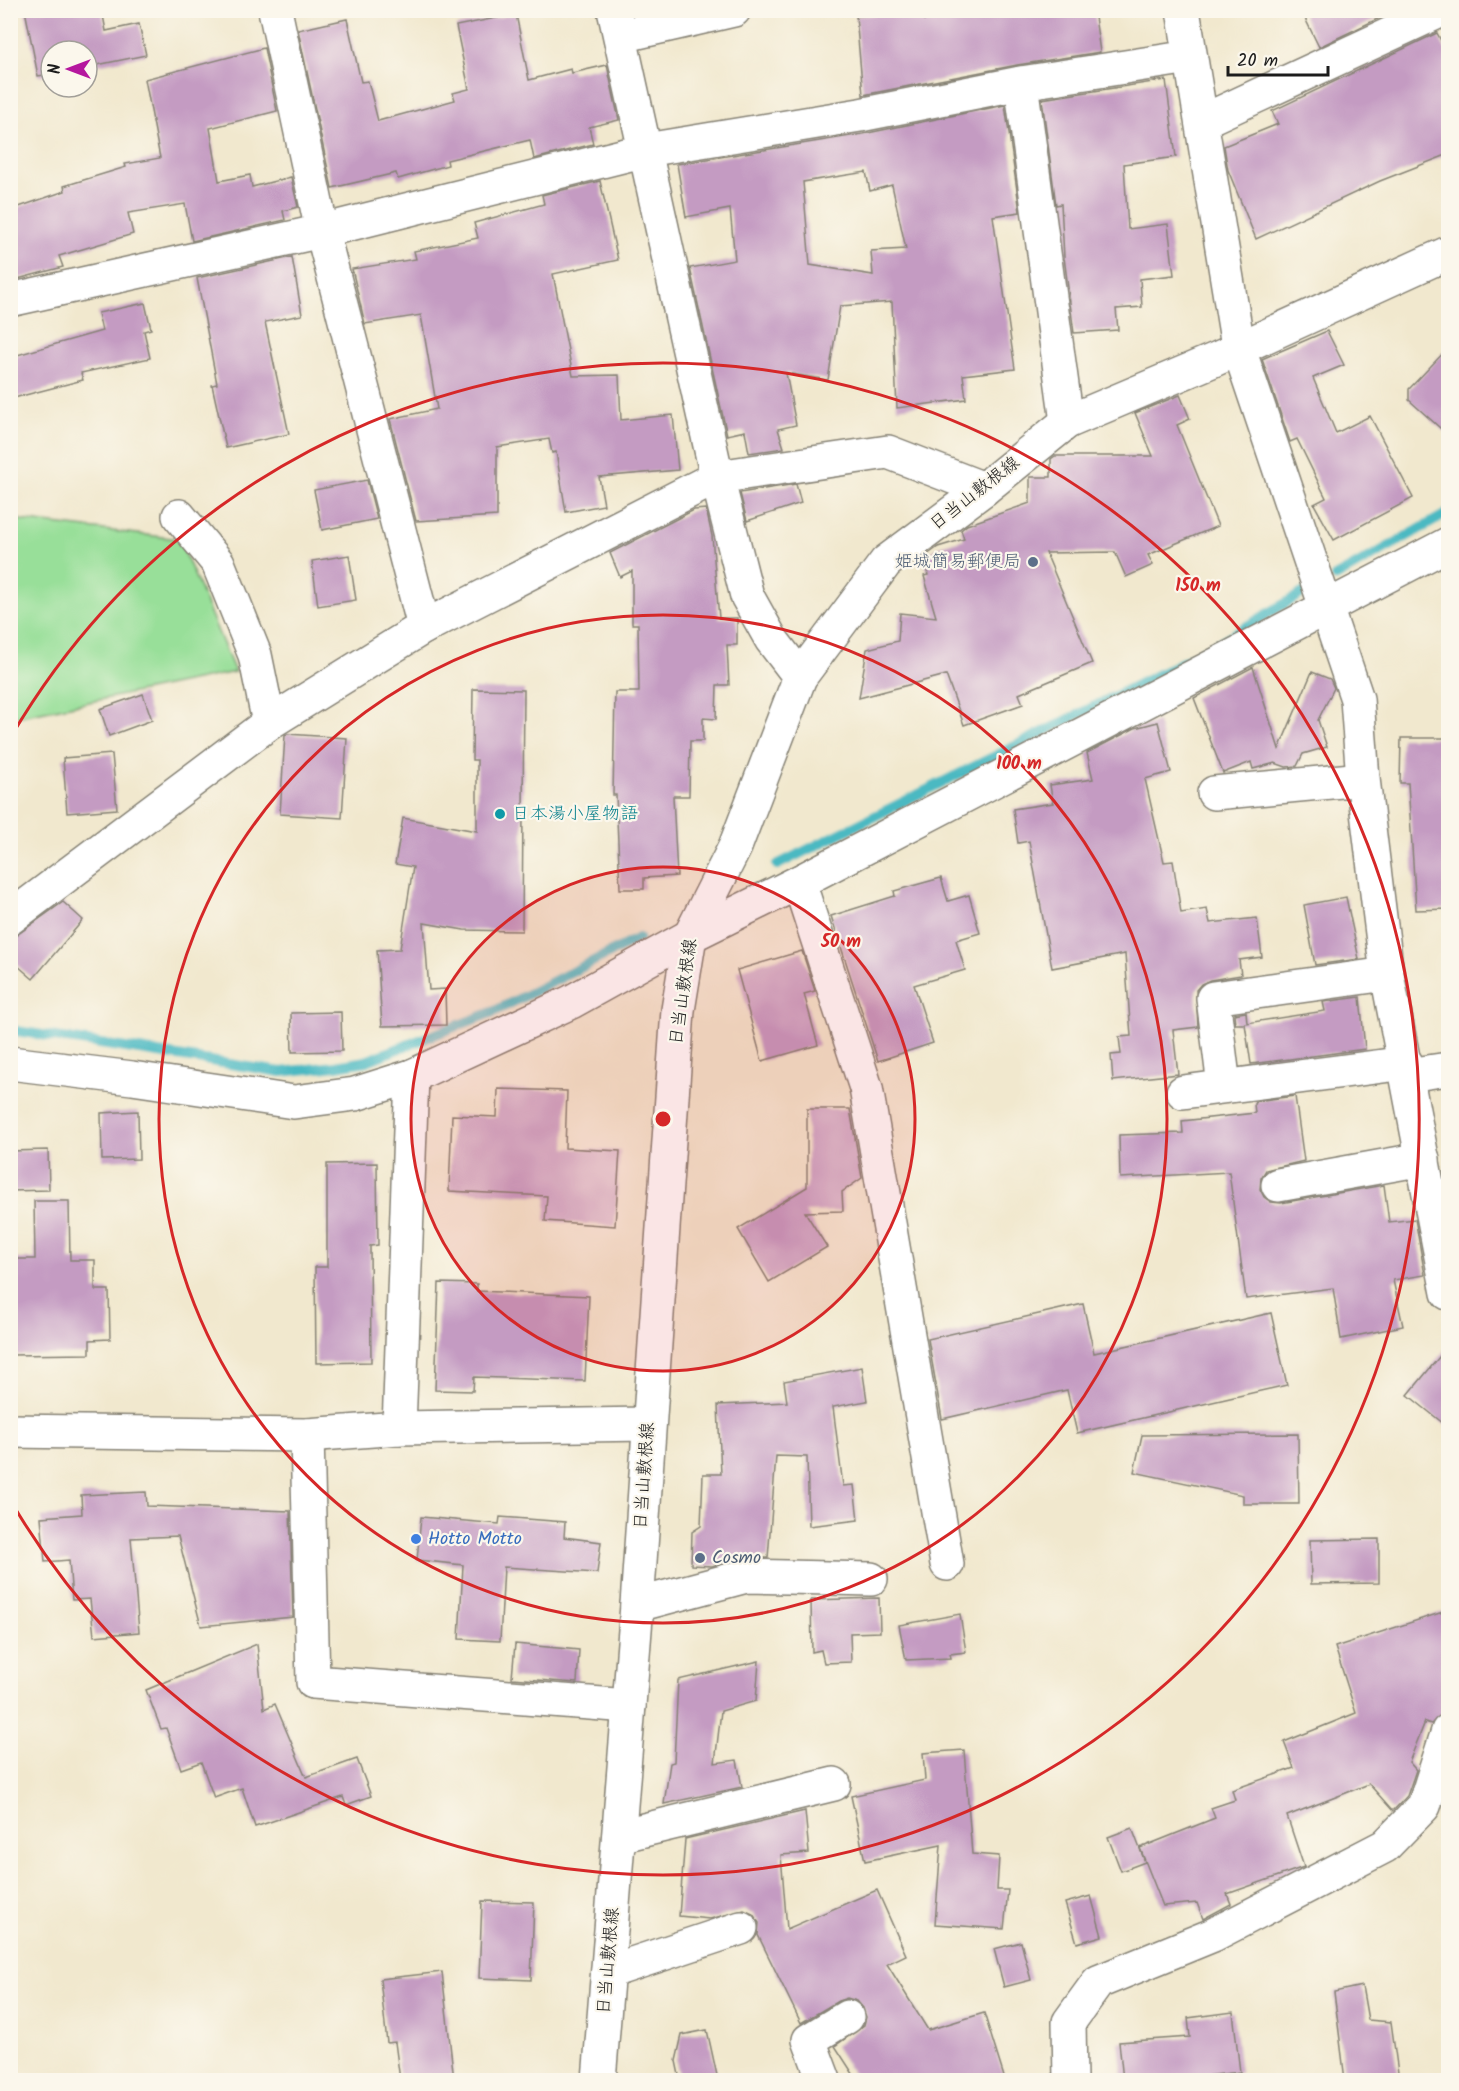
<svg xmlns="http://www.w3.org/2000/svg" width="1459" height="2091" font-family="Kalam,'Klee One',sans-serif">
<rect width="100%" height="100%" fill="#fbf7ec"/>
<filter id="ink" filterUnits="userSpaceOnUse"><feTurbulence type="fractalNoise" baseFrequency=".0167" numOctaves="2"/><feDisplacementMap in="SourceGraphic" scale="12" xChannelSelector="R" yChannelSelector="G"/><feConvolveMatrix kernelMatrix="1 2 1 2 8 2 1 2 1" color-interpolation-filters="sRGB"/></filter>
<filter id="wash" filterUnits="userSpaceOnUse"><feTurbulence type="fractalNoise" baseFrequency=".008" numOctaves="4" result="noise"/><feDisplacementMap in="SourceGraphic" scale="24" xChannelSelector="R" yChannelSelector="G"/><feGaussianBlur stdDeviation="1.35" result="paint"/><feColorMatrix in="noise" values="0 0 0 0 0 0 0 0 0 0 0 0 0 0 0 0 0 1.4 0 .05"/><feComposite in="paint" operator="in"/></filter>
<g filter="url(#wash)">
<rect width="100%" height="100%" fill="#f1e8ce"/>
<polygon fill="#98df99" stroke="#5a7e5a" stroke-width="1.5" points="11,519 179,539 235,672 11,718"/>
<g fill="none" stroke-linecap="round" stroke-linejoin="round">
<g stroke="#4bb9c2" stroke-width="10">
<polyline points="1335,577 1448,513"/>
<polyline points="777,865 1207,650 1306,591"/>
<polyline points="10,1030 281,1072 336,1066 366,1061 495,1011 639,938"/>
</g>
</g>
<g id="blocks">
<g fill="#c49bc2" fill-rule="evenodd">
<polygon points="25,10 102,10 106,31 139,24 146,55 87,67 87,51 51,51 51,74 38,76"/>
<polygon points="971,10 1094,10 1100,52 1017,65 863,95 856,16 923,11 924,20"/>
<polygon points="1301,10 1396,10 1319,47"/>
<polygon points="516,14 529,80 571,69 572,73 607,65 619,120 589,127 593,144 534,159 530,140 447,160 448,165 398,179 396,173 332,188 298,30 347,19 361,82 368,81 378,121 455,100 453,93 469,89 456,26"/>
<polygon points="1437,33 1449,56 1449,154 1380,181 1256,239 1228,170 1224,146 1278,124 1272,111"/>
<polygon points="264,48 277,111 210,128 219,181 250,175 252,187 291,177 298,207 283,211 285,220 192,241 185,204 128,213 133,234 59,256 63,267 10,281 10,210 65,191 64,186 126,167 125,164 160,158 145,79"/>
<polygon points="1166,80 1176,157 1124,164 1128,229 1168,224 1174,275 1140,279 1142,307 1116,309 1118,330 1074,333 1064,257 1061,204 1056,205 1042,99"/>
<path d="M1005,105l15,107 -27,4 22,153 -52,6 3,24 -69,9 -5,-106 -52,4 -12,74 -42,-7 10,52 -18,4 6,19 -35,5 -4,-22 -18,4 -37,-167 45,-8 -5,-51 -44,8 -9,-53 186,-30zM866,172l4,19 22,-6 14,64 -35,2 2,24 -63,-10 -7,-83z"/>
<polygon points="600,181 618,260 553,274 573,376 619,375 621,420 673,415 678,470 599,477 604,505 566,512 556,452 552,453 549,439 497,447 497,516 416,521 390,419 437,409 421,315 365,324 352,269 416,259 414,251 478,238 474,223 544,204 542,195"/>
<polygon points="292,257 302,315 265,322 289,434 226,448 212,385 217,384 197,278"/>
<polygon points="145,303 151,329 144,331 150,358 81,373 83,380 10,399 10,357 102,331 98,313"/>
<polygon points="1327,331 1344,365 1313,378 1336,433 1370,416 1413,498 1334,540 1314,504 1326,498 1297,439 1290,442 1262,359"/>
<polygon points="1449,347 1449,436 1409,400 1409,389"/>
<polygon points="1180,395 1190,419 1177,425 1218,526 1148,555 1153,565 1126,577 1115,552 1046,553 1092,663 1019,694 1023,704 964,725 946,675 859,698 867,649 898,641 900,613 936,617 924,576 928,575 923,558 938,547 964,539 961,530 967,525 1030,503 1030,477 1051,477 1051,459 1055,456 1153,456 1135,413"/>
<polygon points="367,480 377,519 322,530 314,490"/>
<polygon points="796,484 801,503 747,521 740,493"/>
<polygon points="706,509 712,536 719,618 737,618 737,645 727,645 729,685 717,685 716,719 703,718 703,741 690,741 689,796 673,796 677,876 644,878 644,889 620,889 616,795 613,795 615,692 639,692 638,624 632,624 632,571 620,577 610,553 694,510"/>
<polygon points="349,555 356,600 318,606 312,561"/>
<polygon points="1253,667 1279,749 1312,672 1330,679 1334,688 1318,720 1327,747 1303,754 1297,766 1286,767 1275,763 1253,769 1251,762 1223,773 1194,698"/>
<polygon points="473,689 524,690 522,931 464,930 424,923 429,990 445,989 446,1025 382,1026 377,950 400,949 413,867 395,864 403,818 477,831 477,760 472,760"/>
<polygon points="143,694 152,720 109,736 100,709"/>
<polygon points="1158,722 1171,772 1145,779 1164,862 1173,861 1181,913 1207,909 1210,923 1257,918 1262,957 1239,960 1241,975 1210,980 1201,984 1196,990 1198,1027 1173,1030 1178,1074 1113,1081 1111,1055 1121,1054 1119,1037 1131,1036 1125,954 1052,968 1029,841 1018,843 1013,809 1053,803 1050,785 1093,779 1087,753 1135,728"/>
<polygon points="287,734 347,738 342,818 280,814 285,735"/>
<polygon points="1401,738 1449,738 1449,909 1416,910 1408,783 1400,783"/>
<polygon points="112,754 117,809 67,813 63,758"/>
<polygon points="941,878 948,901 969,895 980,933 956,940 965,970 914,985 933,1043 878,1061 831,916 895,896 894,891"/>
<polygon points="1346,897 1359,959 1315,965 1304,905"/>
<polygon points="63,902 83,920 33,979 10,959 10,940"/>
<polygon points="802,951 815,991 804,994 818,1045 762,1061 737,970"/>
<polygon points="1360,997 1365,1049 1251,1064 1245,1024 1235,1024 1234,1014 1246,1012 1247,1023 1325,1011 1323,1002"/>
<polygon points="341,1012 342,1051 292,1052 291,1013"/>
<polygon points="498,1089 567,1091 565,1148 620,1151 615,1226 545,1221 547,1196 449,1191 452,1115 497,1117"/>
<polygon points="1295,1096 1304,1161 1266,1170 1261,1178 1260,1189 1264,1197 1271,1202 1281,1203 1384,1185 1389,1222 1415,1219 1425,1275 1393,1280 1403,1326 1341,1339 1333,1288 1246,1299 1229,1172 1120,1178 1119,1135 1183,1133 1182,1121 1255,1113 1254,1104 1256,1101"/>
<polygon points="807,1109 850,1109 862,1178 842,1192 843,1211 805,1212 827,1247 769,1282 738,1229 807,1187"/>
<polygon points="138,1111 139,1159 102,1160 101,1113"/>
<polygon points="48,1150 49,1190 10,1191 10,1151"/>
<polygon points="377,1163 378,1245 370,1246 371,1362 316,1363 315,1267 327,1267 327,1164"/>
<polygon points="34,1201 69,1201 70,1260 95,1260 95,1290 109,1290 110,1339 90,1340 90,1354 10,1355 10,1259 35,1259"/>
<polygon points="439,1283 477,1284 477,1291 589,1296 585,1381 474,1377 473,1391 435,1390"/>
<polygon points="1083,1304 1094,1353 1271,1313 1287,1385 1077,1433 1067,1390 942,1419 928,1339"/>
<polygon points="1449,1345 1449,1428 1408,1395"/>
<polygon points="862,1367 867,1401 833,1407 843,1486 854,1485 858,1520 809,1526 807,1457 776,1456 768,1558 741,1558 712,1566 691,1565 692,1532 701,1526 703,1474 721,1474 718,1405 787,1402 784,1381"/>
<polygon points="1298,1434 1299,1504 1243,1504 1243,1495 1134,1472 1142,1435"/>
<polygon points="146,1492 147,1506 290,1511 293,1617 201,1626 178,1536 131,1538 139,1632 94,1636 90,1599 72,1600 69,1560 45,1562 41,1517 82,1514 81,1495"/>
<polygon points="421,1517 499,1524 500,1517 565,1522 564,1537 601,1542 597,1573 504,1567 500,1641 459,1639 463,1565 417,1560"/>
<polygon points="1379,1539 1379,1583 1311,1584 1310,1540"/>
<polygon points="879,1598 880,1632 850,1633 851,1662 824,1663 821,1650 812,1652 811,1600"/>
<polygon points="1449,1610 1449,1699 1443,1713 1431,1724 1425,1722 1409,1762 1416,1770 1407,1796 1393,1811 1369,1784 1287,1816 1304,1867 1227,1894 1231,1904 1203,1919 1197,1903 1163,1906 1140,1848 1215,1818 1211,1808 1235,1800 1232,1790 1294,1768 1284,1742 1356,1713 1335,1647"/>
<polygon points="960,1614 966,1652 950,1654 951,1658 906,1660 899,1625"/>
<polygon points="257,1644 264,1709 275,1704 306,1777 357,1759 371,1796 346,1805 343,1797 255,1827 242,1788 214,1798 201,1762 181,1769 166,1728 161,1729 146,1690"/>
<polygon points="515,1644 579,1650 577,1683 512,1678"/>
<polygon points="759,1661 756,1701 721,1711 715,1763 737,1760 742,1787 664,1804 670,1763 674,1762 678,1680"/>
<polygon points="964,1750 972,1854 999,1856 997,1890 1008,1890 1004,1929 935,1924 941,1845 865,1861 851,1796 925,1780 923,1753"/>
<polygon points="805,1811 809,1853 781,1855 787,1929 877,1890 906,1955 887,1964 928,2030 984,2013 1005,2080 857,2080 835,2046 864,2025 866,2017 863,2008 857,2001 847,1998 838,2001 801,2023 758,1935 759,1923 753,1914 744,1910 710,1919 679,1916 685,1839"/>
<polygon points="1132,1828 1145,1862 1121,1871 1108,1837"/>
<polygon points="1091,1896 1102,1936 1077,1943 1065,1903"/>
<polygon points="482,1901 534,1902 531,1980 479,1978"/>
<polygon points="1021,1942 1031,1980 1004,1987 994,1949"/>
<polygon points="442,1972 454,2080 400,2080 395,2042 387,2043 380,1979"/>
<polygon points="1362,1986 1368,2020 1391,2022 1399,2080 1345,2080 1334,1992"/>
<polygon points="1233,2012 1240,2072 1171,2080 1123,2080 1119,2042 1190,2037 1188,2018"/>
<polygon points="707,2030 718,2080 680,2080 676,2061 682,2035"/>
</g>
</g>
</g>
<g filter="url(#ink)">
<use href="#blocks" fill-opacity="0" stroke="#868275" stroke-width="1.5"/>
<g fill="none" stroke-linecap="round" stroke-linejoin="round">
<defs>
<g id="minor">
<polyline points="275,10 322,231 424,627"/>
<polyline points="614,10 717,477 747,596 771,639 800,677"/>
<polyline points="1183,10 1238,346 1357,699 1363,779 1387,974 1448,1293"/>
<polyline points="621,36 734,10"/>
<polyline points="1021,83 1067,422"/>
<polyline points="1203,121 1442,10"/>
<polyline points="10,300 322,231 646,150 860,115 1021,83 1190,57"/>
<polyline points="179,516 218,563 255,655 269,723"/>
<polyline points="1214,793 1363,779"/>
<polyline points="799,882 866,1088 947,1564"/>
<polyline points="10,918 269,723 424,627 717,477 888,452 984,489"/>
<polyline points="10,1063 132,1078 294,1102 355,1094 412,1076 571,1002 690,936 799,882 1448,544"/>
<polyline points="1408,1075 1448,1069"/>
<polyline points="1224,1086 1213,998 1387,974"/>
<polyline points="1183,1092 1406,1063"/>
<polyline points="1278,1185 1423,1159"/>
<polyline points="399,1428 412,1076"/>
<polyline points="307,1435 313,1682 629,1706"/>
<polyline points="637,1605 746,1576 871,1579"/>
<polyline points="619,1836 834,1784"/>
<polyline points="608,1972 741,1928"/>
<polyline points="824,2080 809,2040 847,2017"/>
<polyline points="1070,2080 1069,2022 1098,1982 1213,1935 1385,1846 1424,1806 1448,1731"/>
</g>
<polyline id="tertiary" points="10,1431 307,1435 399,1428 648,1424"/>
<polyline id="secondary" points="599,2080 637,1605 678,1010 690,936 735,847 800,677 886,562 984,489 1067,422 1216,359 1448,253"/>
</defs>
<use href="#minor" stroke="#868275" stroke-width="36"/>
<use href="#tertiary" stroke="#868275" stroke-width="36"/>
<use href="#secondary" stroke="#868275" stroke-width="36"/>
<use href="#minor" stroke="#fff" stroke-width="33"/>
<use href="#tertiary" stroke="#fff" stroke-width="33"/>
<use href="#secondary" stroke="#fff" stroke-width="33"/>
</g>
</g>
<circle cx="663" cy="1119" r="252" fill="#d62828" fill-opacity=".12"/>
<g fill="none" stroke="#d62828" stroke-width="3">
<circle cx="663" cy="1119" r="252"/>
<circle cx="663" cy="1119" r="504"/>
<path d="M12 735A756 756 0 1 1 12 1503"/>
</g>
<g fill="#5c6f8a" stroke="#fbf7ec" stroke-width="2">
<circle cx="1033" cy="562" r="6"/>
<circle cx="700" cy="1558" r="6"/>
</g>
<circle fill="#0f9aa8" stroke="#fbf7ec" stroke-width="2" cx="500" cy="814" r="6"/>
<circle fill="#3f7fe0" stroke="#fbf7ec" stroke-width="2" cx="416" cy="1539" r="6"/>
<g text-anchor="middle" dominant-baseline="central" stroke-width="4.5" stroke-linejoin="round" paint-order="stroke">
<g font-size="18" fill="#1c1c1c" stroke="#fbf7ec">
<text transform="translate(975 494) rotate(-38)">日当山敷根線</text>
<text transform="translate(684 992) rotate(-82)">日当山敷根線</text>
<text transform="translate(645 1476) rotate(-86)">日当山敷根線</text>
<text transform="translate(609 1961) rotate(-85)">日当山敷根線</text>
</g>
<g font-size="18" fill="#4e5e75" stroke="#fbf7ec" text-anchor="end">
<text x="1021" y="562">姫城簡易郵便局</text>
<text x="712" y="1558" text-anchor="start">Cosmo</text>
</g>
<g font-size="18" fill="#0d838f" stroke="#fbf7ec" text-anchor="start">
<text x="512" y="814">日本湯小屋物語</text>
</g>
<g font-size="18" fill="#366cbe" stroke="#fbf7ec" text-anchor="start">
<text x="428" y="1539">Hotto Motto</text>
</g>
</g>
<circle cx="663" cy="1119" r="9" fill="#d62828" stroke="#fbf7ec" stroke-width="3"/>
<g font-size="18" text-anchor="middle" font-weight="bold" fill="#d62828" stroke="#fbf7ec" stroke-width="4.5" stroke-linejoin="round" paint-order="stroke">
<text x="1198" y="591">150 m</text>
<text x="1019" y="769">100 m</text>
<text x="841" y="947">50 m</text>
</g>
<rect width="1459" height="2091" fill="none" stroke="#fbf7ec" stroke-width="36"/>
<g transform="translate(69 69) rotate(270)"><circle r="28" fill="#fbf7ec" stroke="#a29f99" stroke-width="1.5"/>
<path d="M0-4.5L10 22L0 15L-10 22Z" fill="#b5179e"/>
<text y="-9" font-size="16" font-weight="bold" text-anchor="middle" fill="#1c1c1c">N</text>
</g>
<path d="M1228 66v9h100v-9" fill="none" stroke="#1c1c1c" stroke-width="3"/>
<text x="1237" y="66" font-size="18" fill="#1c1c1c" stroke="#fbf7ec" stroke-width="4.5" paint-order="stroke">20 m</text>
</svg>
